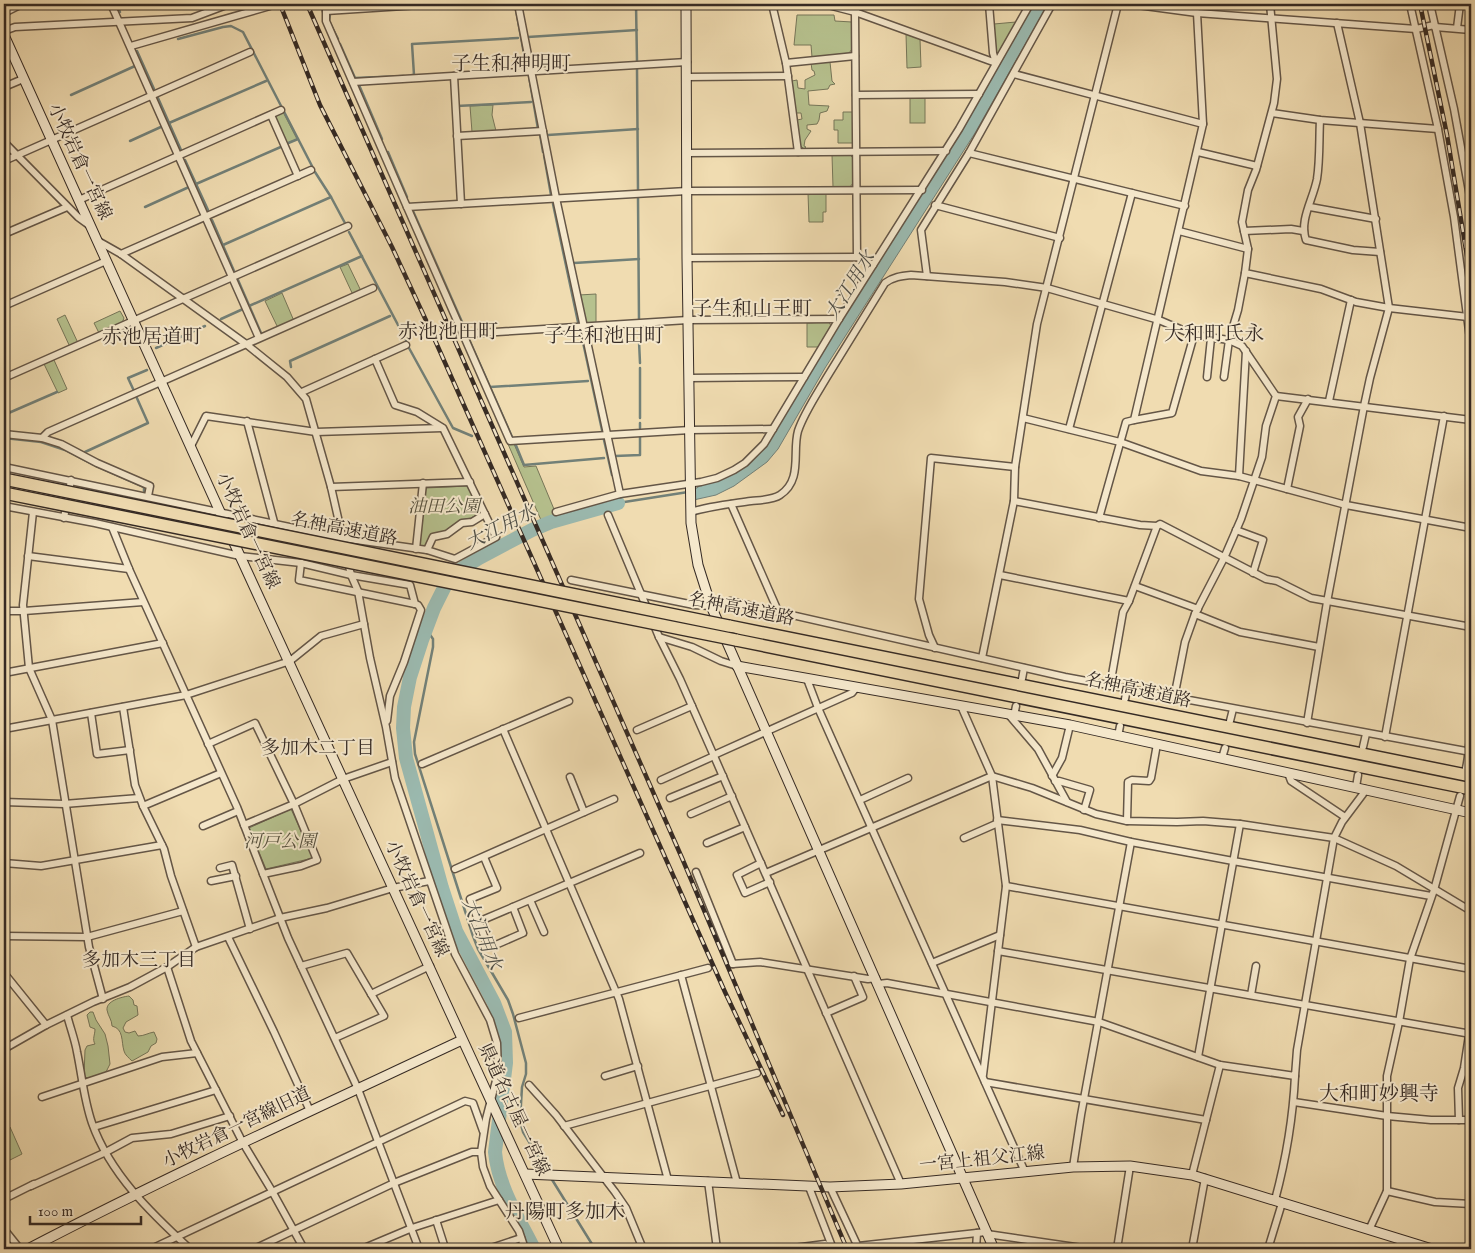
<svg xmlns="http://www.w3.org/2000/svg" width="1475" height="1253" font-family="'IM FELL English','Noto Serif JP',serif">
<rect width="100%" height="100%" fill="#f0dcb1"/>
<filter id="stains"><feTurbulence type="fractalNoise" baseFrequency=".004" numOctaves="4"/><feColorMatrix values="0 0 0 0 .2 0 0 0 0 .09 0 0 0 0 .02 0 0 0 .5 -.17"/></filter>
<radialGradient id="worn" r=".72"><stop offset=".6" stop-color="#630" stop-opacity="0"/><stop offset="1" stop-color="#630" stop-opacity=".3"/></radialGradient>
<g fill="#b6c18e" stroke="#767659">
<polygon points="797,15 834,15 835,21 852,22 852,49 849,53 812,57 811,45 794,45"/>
<polygon points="1016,22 999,53 996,52 994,24"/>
<polygon points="906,34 920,39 921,67 907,68"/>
<polygon points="830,62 832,81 835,84 830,85 828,89 808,91 809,105 829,106 827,111 820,113 819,120 817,124 807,125 807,129 811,131 805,140 804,146 806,147 804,149 800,145 797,120 802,119 801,113 796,113 792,81 797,80 798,88 805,89 805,80 815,75 814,71 812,70 811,63"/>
<rect x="910" y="98" width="15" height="25"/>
<polygon points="493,105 492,115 496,131 472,132 470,106"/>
<polygon points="283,112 297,139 285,144 273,118"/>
<polygon points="843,112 853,112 853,143 838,143 838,130 834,130 834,120 843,120"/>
<polygon points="832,155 850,155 853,158 853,183 850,187 833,187"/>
<polygon points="808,193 826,193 826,212 823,212 823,222 809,222"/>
<polygon points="348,264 361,291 353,295 340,267"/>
<polygon points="282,293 294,321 278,328 265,301"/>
<polygon points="596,294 596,324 586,323 579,295"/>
<polygon points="120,311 124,318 122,323 99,333 94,323"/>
<polygon points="65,315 78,343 70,347 57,319"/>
<polygon points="829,322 831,326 818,347 807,347 807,323"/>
<polygon points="54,360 67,389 58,393 44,364"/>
<polygon points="508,444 514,444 524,467 536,466 556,514 541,520"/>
<polygon points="468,486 481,512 471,518 460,520 445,531 431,535 424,547 419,546 426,488"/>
<polygon points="291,809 313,858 266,869 249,828"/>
<path d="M129,996l4,4 1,5 3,1 1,9 -12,7 -3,6 2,4 4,1 6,-2 3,5c6,0 10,-3 16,-4l3,7 -1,4 -5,3 -3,6 -16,9c-3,-3 -7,-6 -8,-10 -3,-10 0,-22 -12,-25 0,-6 -4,-10 -5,-16 -1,-9 14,-13 22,-14z"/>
<path d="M90,1012h3l3,8 9,14 3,12 2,18 -5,10 -16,5 -5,-3 1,-26 2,-4 8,-2c-3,-5 0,-9 0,-15l-5,-2 -3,-12z"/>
<polygon points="10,1127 22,1154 4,1163 4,1129"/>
</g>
<path fill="#9bbab0" stroke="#728078" d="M1034,4h14l-73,129 -150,235 -47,81 -11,13 -33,24 -18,9 -27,6 -1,-12 9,-1c6,-6 15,-5 23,-8 19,-7 35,-21 48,-37l73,-121 121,-191z"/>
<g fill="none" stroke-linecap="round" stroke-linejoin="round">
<g stroke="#728078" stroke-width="2.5">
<polyline points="116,4 120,12"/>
<polyline points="515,4 526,65"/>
<polyline points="636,4 637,61"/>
<polyline points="330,14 329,21 338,39"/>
<polyline points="528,37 637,30"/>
<polyline points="178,39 223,27 231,26 243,32 312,166"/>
<polyline points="340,44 355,78"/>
<polyline points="137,51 154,89"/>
<polyline points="637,69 638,190"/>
<polyline points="412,75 414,75 412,44 518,38"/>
<polyline points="529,76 538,129"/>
<polyline points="355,78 404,76"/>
<polyline points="359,85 382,139"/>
<polyline points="71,95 135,66"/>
<polyline points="158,98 181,150"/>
<polyline points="457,106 531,102"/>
<polyline points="169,123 266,81"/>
<polyline points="540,134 543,152"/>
<polyline points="548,135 638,129"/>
<polyline points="130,141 163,126"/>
<polyline points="286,144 298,139"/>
<polyline points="388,152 407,197"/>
<polyline points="544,155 551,195"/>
<polyline points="185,160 208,210"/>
<polyline points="315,172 331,197 346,225"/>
<polyline points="196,184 283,146"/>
<polyline points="638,198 639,320"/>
<polyline points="553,204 578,322"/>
<polyline points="145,207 189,187"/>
<polyline points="413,211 466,331"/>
<polyline points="212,220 234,271"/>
<polyline points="349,232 407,342"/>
<polyline points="223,245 331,197"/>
<polyline points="574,263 639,259"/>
<polyline points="238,280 261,333"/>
<polyline points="249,306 362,256"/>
<polyline points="221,319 243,309"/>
<polyline points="581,333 602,430"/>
<polyline points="468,337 512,437"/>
<polyline points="639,341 640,363"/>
<polyline points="4,343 5,342"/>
<polyline points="156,348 205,326"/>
<polyline points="409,348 453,428 472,436"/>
<polyline points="291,367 290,361 390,316"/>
<polyline points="640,368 640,418"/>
<polyline points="490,387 588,381"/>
<polyline points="134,391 128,378 147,370"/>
<polyline points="4,415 57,392"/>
<polyline points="640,428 640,423"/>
<polyline points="4,438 41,442 65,450 92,464 144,487 144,491"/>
<polyline points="604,440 612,475"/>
<polyline points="515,443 524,465 604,458"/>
<polyline points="85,452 148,423 136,396"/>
<polyline points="615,456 640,455 640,436"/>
<polyline points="618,503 688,492"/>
<polyline points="426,629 433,639 433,647 414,742 415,754 473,936 478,949 508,1000 513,1014 526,1063 526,1074 522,1087 520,1121 523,1132 548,1173"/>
<polyline points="551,1178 595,1249"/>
</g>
<path stroke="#9bbab0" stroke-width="14" d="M534,1249c-15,-30 -36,-63 -39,-97l11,-89 -1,-31 -11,-29 -38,-72 -14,-43 -36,-130 -3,-30 1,-21 6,-30 12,-37 12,-32 16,-32 29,-18 53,-28 19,-8 67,-19"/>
<polyline stroke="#cbb895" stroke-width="6" stroke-dasharray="6 3" stroke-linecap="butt" points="270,6 279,4"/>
<defs>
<g id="street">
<polyline points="111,4 259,338"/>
<polyline points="330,4 326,11 326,21 407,207 687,191 922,190"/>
<polyline points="518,4 556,198 620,494"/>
<polyline points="772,4 786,63 798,152"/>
<polyline points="824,4 855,12 996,63 993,53 989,4"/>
<polyline points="1130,4 1197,13 1416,29 1434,25"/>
<polyline points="1270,4 1277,79 1274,103 1256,170 1248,190 1242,222 1248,249 1245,273 1321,289 1356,302 1389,308 1468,317"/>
<polyline points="1410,4 1438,129 1454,217 1471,346"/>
<polyline points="1430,4 1454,109 1471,202"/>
<polyline points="326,11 435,4"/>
<polyline points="4,13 22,4"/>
<polyline points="1435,27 1471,30"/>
<polyline points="1457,28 1460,4"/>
<polyline points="4,31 15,27 192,18 229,4"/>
<polyline points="131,46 270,6"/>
<polyline points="786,63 855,56"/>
<polyline points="1014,74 1203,124"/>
<polyline points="454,76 461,204"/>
<polyline points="687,77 788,76"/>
<polyline points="353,82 687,62"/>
<polyline points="4,87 23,79"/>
<polyline points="856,95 979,94"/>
<polyline points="1272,113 1320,120 1438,129"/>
<polyline points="271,115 298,176"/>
<path d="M1320,120c-1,19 0,40 -3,59 -4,21 -18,41 -11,61l47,10 27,2"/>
<polyline points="457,136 543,131"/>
<polyline points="4,142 78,217 89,225"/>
<polyline points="1198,152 1257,166"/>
<polyline points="687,153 946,151"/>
<polyline points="969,153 1185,206"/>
<polyline points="4,161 250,52"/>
<polyline points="79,200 281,110"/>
<polyline points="935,205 1060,238"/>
<polyline points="407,207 510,441 690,430 773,429"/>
<polyline points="1310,207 1376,219"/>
<polyline points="1179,231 1248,249"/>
<polyline points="1244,231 1291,229 1303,231"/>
<polyline points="4,234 67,207"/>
<polyline points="98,241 121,254 246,344 287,377 306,399 331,487 351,575 358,591 370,658 386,727 395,778 455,954 490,1020 497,1043 498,1073 486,1119 481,1152 483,1167 490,1186 519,1231 525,1249"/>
<polyline points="121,254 311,170"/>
<polyline points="857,257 855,12 859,4"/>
<polyline points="687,258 857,257 873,265"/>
<polyline points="927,276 921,230 969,153 1052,4"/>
<polyline points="4,306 106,261"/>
<polyline points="464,334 688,320 839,319"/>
<polyline points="375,359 406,345"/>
<polyline points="1207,377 1211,338"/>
<polyline points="4,378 348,226"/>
<polyline points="689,378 804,377"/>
<polyline points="1276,396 1471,420"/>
<polyline points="1329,401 1351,300"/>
<polyline points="1023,418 1120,442 1201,471 1239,476 1346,505 1471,528"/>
<polyline points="1134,420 1172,413 1194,335"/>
<polyline points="247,421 274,522"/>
<polyline points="1069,429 1132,193"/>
<polyline points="4,434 42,438 61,444 97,463 150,486 148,496"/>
<polyline points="42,438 48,432 373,288"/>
<polyline points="191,446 206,416 316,432 442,428"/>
<polyline points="4,467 342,538 427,550 455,559 496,537 443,428 417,412 395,405 375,359 302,392"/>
<polyline points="1239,476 1246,351"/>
<polyline points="331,487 470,482"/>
<polyline points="1287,489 1300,426 1298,417 1308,399"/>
<polyline points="1014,501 1140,525 1157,526 1160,524 1266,579 1277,581 1311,598 1471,627"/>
<polyline points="731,504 778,611"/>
<polyline points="4,506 95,523 240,556 301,563 351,575 410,585 415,604"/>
<polyline points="33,512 23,605 29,668 52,720 89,947 103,999"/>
<polyline points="556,512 620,494 701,482 717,478 734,470 745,463 764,444 839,319 959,129 1030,4"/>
<path d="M691,512c19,-6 40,-8 60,-11 9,-1 22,-1 29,-6 23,-15 12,-43 18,-64 6,-18 19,-37 29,-54 19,-31 38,-62 58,-94 8,-6 16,-7 26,-8l94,7 42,6 112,32 35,15 35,5 -5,37"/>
<polyline points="608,515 659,637 680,679 714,756 901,1184"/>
<polyline points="64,518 71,480"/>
<polyline points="1099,518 1126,422 1134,420 1203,124 1197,13"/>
<polyline points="112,527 129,569 237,807 288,938 358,1089 419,1249"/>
<polyline points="1236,530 1263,540 1253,573"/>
<polyline points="416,549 423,483"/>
<polyline points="427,550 433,537 447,534 462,523 472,522 485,514"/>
<polyline points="28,556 129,569"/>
<polyline points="301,563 299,580 415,604 418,605 421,610 404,662 390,696 387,721"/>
<polyline points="1000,575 1129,601"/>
<polyline points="571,580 694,605 711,606 730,601 1065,677 1471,752"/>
<polyline points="1135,586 1198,609"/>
<polyline points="4,611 24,611 143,602"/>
<polyline points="1195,614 1240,632 1319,647"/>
<polyline points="659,637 692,647 721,661 737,666"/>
<polyline points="935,648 929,635 919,599 931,458 1015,467"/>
<polyline points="982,658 1014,501 1015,467 1037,324 1118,4"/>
<polyline points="4,673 163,643"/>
<polyline points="807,679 818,708 1025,1172"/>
<polyline points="1022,679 1024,668"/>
<polyline points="1110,686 1123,612 1129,601 1157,526"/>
<polyline points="1174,698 1185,642 1195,614 1224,558 1241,519 1262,457 1266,426 1276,396 1242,346 1229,340 1238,310 1245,273"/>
<polyline points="1125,699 1127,689"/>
<polyline points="961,706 992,776 1006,886 983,1075"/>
<polyline points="123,707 135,785 143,806 164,849 171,876 196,947"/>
<polyline points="91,713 97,754 130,750"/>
<polyline points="1009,715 1038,749 1067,802"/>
<polyline points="1014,716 1016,706"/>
<polyline points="1230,721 1233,709"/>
<polyline points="1307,723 1327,602 1364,406 1370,378 1389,308 1360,123 1337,23"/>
<polyline points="4,729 186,695 290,661 321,636 364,624"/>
<polyline points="503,729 619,999 668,1180"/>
<polyline points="637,730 692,706"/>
<polyline points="1118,736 1120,726"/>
<polyline points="1385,737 1444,416"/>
<polyline points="208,744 255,723 294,804 317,860 301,866 263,874"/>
<polyline points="1363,747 1366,734"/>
<polyline points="714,755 852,693 856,688"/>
<polyline points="1222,758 1225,748"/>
<polyline points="422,764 569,701"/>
<path d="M1466,768c3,-12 2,-21 5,-33"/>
<polyline points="1288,773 1291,781 1345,817"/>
<polyline points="1052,776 1062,758 1070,725"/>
<polyline points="570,777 584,812"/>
<polyline points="661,780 714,756"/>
<polyline points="1055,781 1059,781 1090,790 1084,810"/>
<polyline points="1356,787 1358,775"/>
<polyline points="670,798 723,776"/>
<polyline points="860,800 908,778"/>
<polyline points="4,802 64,804 139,798"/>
<polyline points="143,806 221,773"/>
<polyline points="691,814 732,796"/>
<polyline points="997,820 1080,830 1131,842 1233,861 1431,896"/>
<polyline points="1127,821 1128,782 1132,780 1149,781 1151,778 1157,744"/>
<polyline points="244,825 294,804 343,779 392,762"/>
<polyline points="203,826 238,811"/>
<polyline points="964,838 998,823"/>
<polyline points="707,843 745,827"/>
<polyline points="484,857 497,888 470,899 486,941 491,947 523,933 513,907"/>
<polyline points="4,863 41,866 162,845"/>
<polyline points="761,863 737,875 745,893 770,882"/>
<polyline points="220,868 232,865 250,929"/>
<polyline points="455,869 614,799"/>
<polyline points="696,872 733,964"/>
<polyline points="766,873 992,776 1032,788 1096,814 1127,821 1177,822 1203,821 1240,824 1334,838 1396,866 1471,911"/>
<polyline points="211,881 236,876"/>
<polyline points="1006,886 1471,969"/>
<polyline points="530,900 544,932"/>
<polyline points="473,924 640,853"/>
<polyline points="4,936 87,937 183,911"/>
<polyline points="228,937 274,1032 310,1111"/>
<polyline points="998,951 1471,1034"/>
<polyline points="932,963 1000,935"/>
<polyline points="732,964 760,962 868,979 876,978"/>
<polyline points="301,966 347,953 384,1016 335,1038"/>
<polyline points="167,967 191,1041 243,1143 272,1191 304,1249"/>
<polyline points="4,973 46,1025"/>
<polyline points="681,975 737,1183"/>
<polyline points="878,984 887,983 1099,1022 1220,1065 1295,1076 1297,1050 1334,838 1342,822 1363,794 1365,789"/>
<polyline points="371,994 430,966"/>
<polyline points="1251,995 1256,966"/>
<polyline points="826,1013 863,997 854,976"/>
<path d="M67,1015c3,12 8,25 10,37 5,24 7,48 15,71 18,51 59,90 98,126"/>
<polyline points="519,1018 708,968"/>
<polyline points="4,1049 46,1025 93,1002 130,987 167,967 196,947 280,918 327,908 393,888 429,881"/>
<polyline points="1198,1057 1240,824"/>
<polyline points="605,1076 638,1066"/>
<polyline points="985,1082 1206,1120"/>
<polyline points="529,1085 556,1115 615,1192 626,1208 643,1249"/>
<polyline points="42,1097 162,1057 197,1053"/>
<polyline points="1294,1102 1387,1116 1431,1120 1471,1120"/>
<polyline points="1459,1120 1458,1088 1464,1068 1471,1022"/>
<polyline points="564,1126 757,1073"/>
<polyline points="94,1127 216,1090"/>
<polyline points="1073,1167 1081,1115 1131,842"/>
<polyline points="1192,1175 1220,1065"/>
<polyline points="708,1181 717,1249"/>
<polyline points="1471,1183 1471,1201"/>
<polyline points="35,1184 31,1186 106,1152 132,1138 171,1134 230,1116"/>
<polyline points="809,1187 833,1249"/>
<polyline points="830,1187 859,1249"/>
<polyline points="1387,1191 1435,1202 1471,1204"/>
<polyline points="4,1199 34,1184"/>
<path d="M1275,1200c11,-41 18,-82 20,-124"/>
<polyline points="436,1220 444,1245"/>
<polyline points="4,1229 20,1249"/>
<polyline points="1369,1230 1387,1191 1387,1076 1399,1022 1410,959 1434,890 1460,796"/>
<polyline points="987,1234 1089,1249"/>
<polyline points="858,1246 986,1232"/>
<polyline points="151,1249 465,1101 473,1103 483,1131"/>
<polyline points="254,1249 394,1183 472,1152 481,1152"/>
<polyline points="362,1249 412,1228 499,1200"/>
<polyline points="488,1249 521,1238"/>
<polyline points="786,1249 825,1244"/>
<polyline points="976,1249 977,1233"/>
<polyline points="1117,1249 1130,1166"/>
<polyline points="1192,1249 1205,1178"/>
<polyline points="1268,1249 1282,1203"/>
</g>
<g id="secondary">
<polyline points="686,4 687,258 691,523 698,565 711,606 994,1249"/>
<polyline points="4,35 240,556 559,1249"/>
<polyline points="737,666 1070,725 1471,813"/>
<polyline points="525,1174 830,1187 901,1184 1073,1167 1130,1166 1192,1175 1432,1249"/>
<path d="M28,1249c142,-74 289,-141 434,-209"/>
</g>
<g id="highway">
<polyline points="729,626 1471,776"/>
<polyline points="736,640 1471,789"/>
</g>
</defs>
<use href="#street" stroke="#645647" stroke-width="9"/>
<use href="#secondary" stroke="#352a24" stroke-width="11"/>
<use href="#highway" stroke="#352a24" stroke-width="14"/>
<use href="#street" stroke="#f5e8cc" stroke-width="6"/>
<use href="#secondary" stroke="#f5e8cc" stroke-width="9"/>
<use href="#highway" stroke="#f0dcb1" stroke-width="11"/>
<defs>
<g id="rail">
<polyline points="280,4 320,105 392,247 430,329 725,992 783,1115"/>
<polyline points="307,4 682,858 847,1249"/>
<polyline points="1420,4 1447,135 1471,280"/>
</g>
</defs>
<use href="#rail" stroke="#352a24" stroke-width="4.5"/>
<use href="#rail" stroke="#f5e8cc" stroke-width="2.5" stroke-dasharray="8" stroke-linecap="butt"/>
<defs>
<g id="highway-bridge">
<polyline points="4,479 729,626"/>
<polyline points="4,493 736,640"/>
</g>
</defs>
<use href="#highway-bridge" stroke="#352a24" stroke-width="14" stroke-linecap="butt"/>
<use href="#highway-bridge" stroke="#f0dcb1" stroke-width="11"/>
</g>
<g text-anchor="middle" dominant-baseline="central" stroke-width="4" stroke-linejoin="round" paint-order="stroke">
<g font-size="18" fill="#352a24" stroke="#f5e8cc">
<text transform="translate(79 162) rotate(65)">小牧岩倉一宮線</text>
<text transform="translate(344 530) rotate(11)">名神高速道路</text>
<text transform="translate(247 531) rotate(65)">小牧岩倉一宮線</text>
<text transform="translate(741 610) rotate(11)">名神高速道路</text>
<text transform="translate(1138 691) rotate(12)">名神高速道路</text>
<text transform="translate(416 899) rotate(65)">小牧岩倉一宮線</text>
<text transform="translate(513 1110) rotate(65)">県道名古屋一宮線</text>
<text transform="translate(237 1128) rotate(-26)">小牧岩倉一宮線旧道</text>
<text transform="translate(982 1160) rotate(-6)">一宮上祖父江線</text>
</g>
<g font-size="18" font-style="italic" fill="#55503e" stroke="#f5e8cc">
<text x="444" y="507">油田公園</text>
<text x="280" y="842">河戸公園</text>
</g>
<g font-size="19" font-style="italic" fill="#4e4e47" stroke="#f5e8cc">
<text transform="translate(851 286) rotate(-58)">大江用水</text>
<text transform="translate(501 528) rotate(-27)">大江用水</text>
<text transform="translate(481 934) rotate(68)">大江用水</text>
</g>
<g font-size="19" fill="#352a24" stroke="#f5e8cc">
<text x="318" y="749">多加木二丁目</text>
<text x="139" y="961">多加木三丁目</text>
</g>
<g font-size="20" fill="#352a24" stroke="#f5e8cc">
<text x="511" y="64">子生和神明町</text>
<text x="752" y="309">子生和山王町</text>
<text x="448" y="332">赤池池田町</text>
<text x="1214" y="334">大和町氏永</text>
<text x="604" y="336">子生和池田町</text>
<text x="152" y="337">赤池居道町</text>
<text x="1379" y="1094">大和町妙興寺</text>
<text x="565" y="1212">丹陽町多加木</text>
</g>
</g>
<rect width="1475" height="1253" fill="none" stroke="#f0dcb1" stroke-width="20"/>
<rect x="5" y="5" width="1465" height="1243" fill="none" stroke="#352a24" stroke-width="2.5"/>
<rect x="10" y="10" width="1455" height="1233" fill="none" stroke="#352a24"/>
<path d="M30 1216v8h111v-8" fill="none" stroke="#352a24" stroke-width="2.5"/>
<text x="38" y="1216" font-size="15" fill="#352a24" stroke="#f5e8cc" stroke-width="4" paint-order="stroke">100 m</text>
<rect width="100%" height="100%" filter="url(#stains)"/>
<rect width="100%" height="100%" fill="url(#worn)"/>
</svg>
